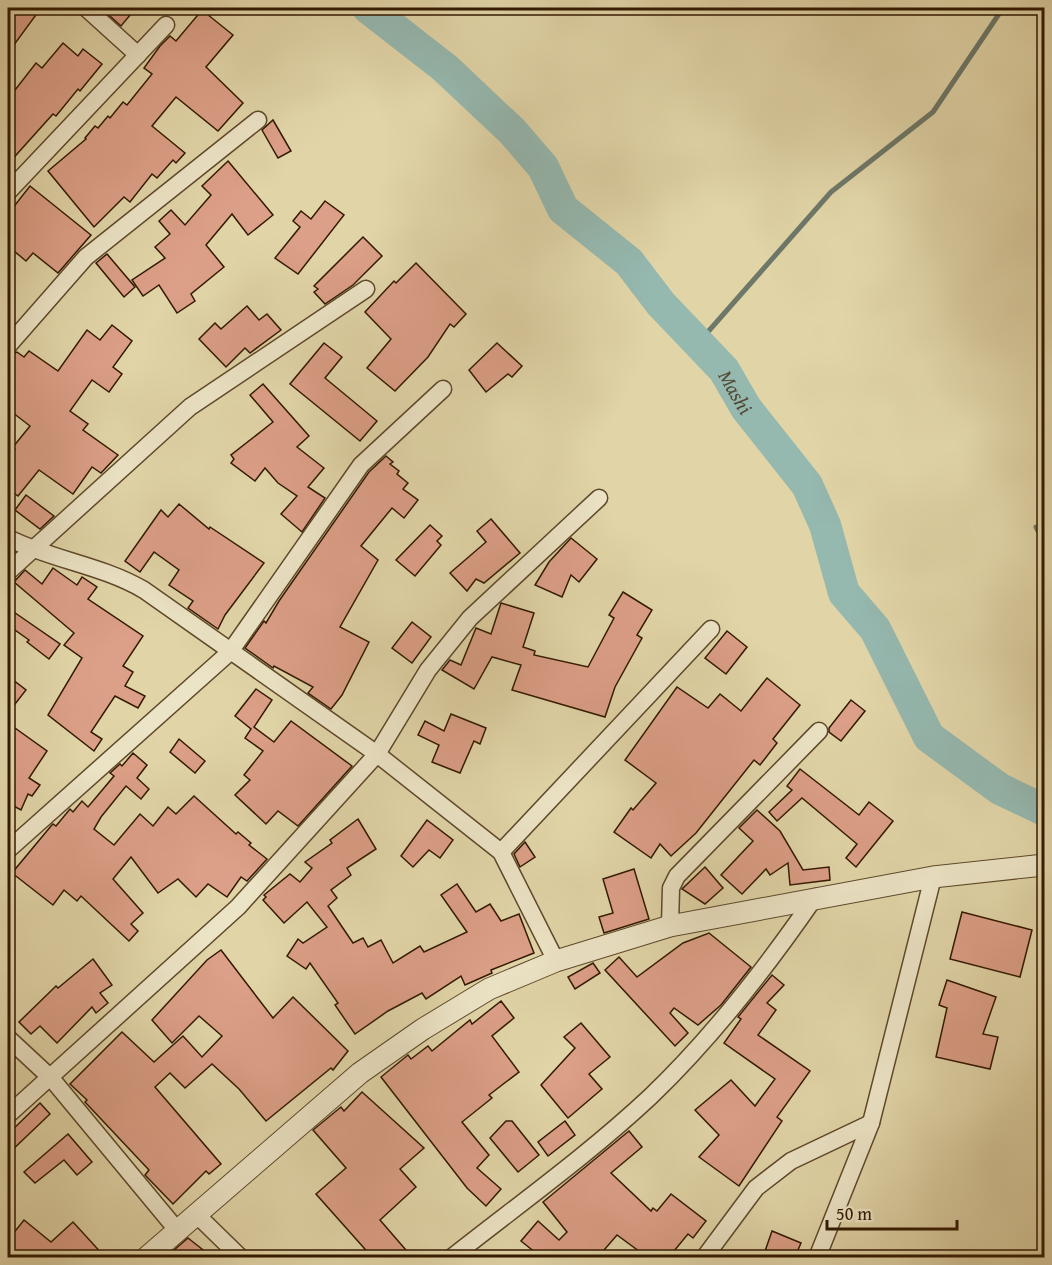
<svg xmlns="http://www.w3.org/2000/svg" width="1052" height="1265" font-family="'Gentium Book Plus',serif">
<rect width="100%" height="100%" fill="#e1d5a8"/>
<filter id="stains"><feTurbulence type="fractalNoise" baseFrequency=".00333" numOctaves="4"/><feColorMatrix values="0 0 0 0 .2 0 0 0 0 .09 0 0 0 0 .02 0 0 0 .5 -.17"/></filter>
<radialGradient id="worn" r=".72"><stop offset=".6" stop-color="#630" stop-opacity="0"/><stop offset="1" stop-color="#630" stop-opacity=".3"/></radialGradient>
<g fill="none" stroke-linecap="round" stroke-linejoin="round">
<g stroke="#6d7869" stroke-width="5">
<polyline points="699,342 831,192 933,112 1003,8"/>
<polyline points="1036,527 1044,542"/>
</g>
<path stroke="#95b8af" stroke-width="32" id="s1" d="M368,8l77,60 67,63 31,36 20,42 66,53 32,42 63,66 22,38 61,77 18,40 19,68 31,36 54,108 71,52 44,21"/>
</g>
<g fill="#dc9f87" stroke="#321900" stroke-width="1.5">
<polygon points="19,8 41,8 8,53 8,23"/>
<polygon points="101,8 136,8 121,26"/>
<polygon points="202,10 233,35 206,67 243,103 218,131 176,97 152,126 185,153 176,163 173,160 157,178 152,174 130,202 124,197 94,227 48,171 86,139 85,138 95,126 98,128 108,116 110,118 123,102 127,105 152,74 144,68 160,46 170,36 176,41"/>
<polygon points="63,43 78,56 83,49 102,64 80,91 78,89 56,116 53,114 8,164 8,99 36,63 42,68"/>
<polygon points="273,120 291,151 278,158 262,130"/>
<polygon points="228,161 273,215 248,235 232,214 206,245 224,267 191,294 195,301 177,313 159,285 143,296 132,280 165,258 155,247 170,234 159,221 171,210 185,225 211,195 202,186"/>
<polygon points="30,186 91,235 58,273 33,253 26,261 8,246 8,214"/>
<polygon points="325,201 344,215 298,274 275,258 300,227 293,221 301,211 311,219"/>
<polygon points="363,237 382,256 353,285 325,304 314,292 318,289 314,286"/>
<polygon points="107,254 135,287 124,297 96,263"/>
<polygon points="416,263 466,314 454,327 450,324 428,357 395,391 367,368 391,339 365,312 394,281 396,283"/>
<polygon points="247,306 259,320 267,314 281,330 250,353 245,348 226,367 199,339 215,323 221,329"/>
<polygon points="112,325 132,341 113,367 122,374 109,392 92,380 70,411 88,424 83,430 118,455 101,473 92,467 73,494 39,470 18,496 8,489 8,469 13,462 8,458 15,449 13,447 30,426 8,409 8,356 17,352 24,357 29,351 58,371 87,330 100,340"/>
<polygon points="324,343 342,357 325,378 377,421 360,441 290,384"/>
<polygon points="497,343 522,366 512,377 508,374 486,392 469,370"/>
<polygon points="263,384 309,436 297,447 324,468 308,487 325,498 302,532 281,514 297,496 278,483 265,468 255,481 231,463 234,459 231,455 273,422 250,395"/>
<polygon points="386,456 393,462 390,464 399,471 397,474 408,483 403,489 418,500 404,518 392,508 361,546 378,560 340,627 369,642 342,695 331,709 308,693 313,687 274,666 273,668 245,648 264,621 266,623 279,601 369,472"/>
<polygon points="26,495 54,516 40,529 15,510"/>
<polygon points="179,504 209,529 210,527 264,563 225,615 218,629 188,608 193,601 169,585 179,570 154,552 140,572 125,561 161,510 168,517"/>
<polygon points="491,519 520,553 484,583 476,579 467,591 450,573 486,542 477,531"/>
<polygon points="430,525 442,536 437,541 441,545 415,576 396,560"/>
<polygon points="571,538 597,559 579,582 571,575 562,597 535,585 549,562"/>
<polygon points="53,568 77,585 82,577 97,587 88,599 143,636 123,666 133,672 125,686 145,696 138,708 115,696 91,732 102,739 94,751 48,715 82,658 64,645 74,633 14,582 25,570 42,584"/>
<polygon points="623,592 652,610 637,635 642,638 615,687 605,717 512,690 521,665 492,657 474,689 442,670 450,660 461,665 476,628 491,634 501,603 534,613 523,647 535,651 534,655 588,667 614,618 609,615"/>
<polygon points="8,608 60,644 49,659 27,642 29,640 8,625"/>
<polygon points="412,622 431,637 412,663 392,648"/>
<polygon points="727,631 747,647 726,674 705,658"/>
<polygon points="8,676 26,690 8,713"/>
<polygon points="767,678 800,705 773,739 777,743 760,765 754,760 696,833 671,856 660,844 651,858 614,832 631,808 633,810 656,783 625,760 677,687 708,708 720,694 741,711"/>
<polygon points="256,689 272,700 254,727 274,742 291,721 352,766 298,826 278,811 266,824 235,795 250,780 244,775 263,751 245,738 251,729 235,716"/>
<polygon points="851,700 865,711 841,741 829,732 829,728"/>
<polygon points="451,714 486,728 480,744 474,741 460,773 432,762 439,745 418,735 425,721 444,731"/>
<polygon points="8,723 47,751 29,778 40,785 32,796 28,794 21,810 8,803"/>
<polygon points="179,739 205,761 195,773 170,752"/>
<polygon points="133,753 147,765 137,778 149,789 141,799 126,786 101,817 94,829 114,845 140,814 153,826 168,807 176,814 194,796 236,834 238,832 251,843 249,845 267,859 247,881 241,877 227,897 208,884 196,897 178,879 158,893 131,857 113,879 143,913 131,924 138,931 129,941 81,896 77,901 64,890 53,905 12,873 51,826 53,824 56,826 70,809 73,812 82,801 88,807 114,776 110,773 120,764 122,766"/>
<polygon points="800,769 859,815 869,802 893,821 856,867 846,858 857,844 802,798 777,821 769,812 792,790 787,786"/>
<polygon points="757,810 780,831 803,870 829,867 830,880 790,885 788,863 770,875 766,869 742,894 721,875 753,841 739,828"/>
<polygon points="358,819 376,849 347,868 351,875 331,890 337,898 328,906 353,943 363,938 368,947 381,940 393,963 420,946 424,952 467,932 441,895 457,884 476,912 490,904 501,921 519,914 534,953 491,970 492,973 465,985 461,976 426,999 422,993 388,1011 355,1034 335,1005 338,1003 310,963 306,969 287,956 298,939 303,943 327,927 307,902 284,923 263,900 266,897 264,895 290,874 300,882 312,868 305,862 332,843 330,840"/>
<polygon points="427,820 453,840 440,858 429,850 413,867 401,856"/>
<polygon points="525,842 535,857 520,867 514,854"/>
<polygon points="705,867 723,888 705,904 682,889"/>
<polygon points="634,869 649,919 604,933 599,917 613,913 603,879"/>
<polygon points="962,912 1032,930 1020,977 950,959"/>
<polygon points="709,933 751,967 721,1005 698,1025 674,1008 670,1013 688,1033 675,1046 605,970 619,957 637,977 683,943"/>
<polygon points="221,950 273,1018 293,997 348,1051 333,1070 331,1068 266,1121 239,1089 212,1064 185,1088 170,1073 155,1087 221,1164 209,1174 206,1171 173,1204 145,1175 149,1170 85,1102 87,1100 70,1084 122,1032 154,1062 183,1036 202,1057 222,1036 199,1016 172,1043 152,1020 207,960"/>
<polygon points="93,959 112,985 100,993 108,1003 96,1013 92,1007 57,1043 40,1026 31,1034 19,1022 56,986 58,988"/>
<polygon points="593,963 600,973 575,989 568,977"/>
<polygon points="772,975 784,985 767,1003 776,1010 758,1035 810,1071 777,1117 782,1121 739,1186 699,1157 719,1135 695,1110 731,1080 755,1106 775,1079 724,1043 741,1019 738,1017"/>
<polygon points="947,980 996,997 983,1034 998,1037 990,1069 936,1057 947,1008 939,1005"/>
<polygon points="501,1001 514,1018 492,1036 519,1072 489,1095 492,1098 462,1122 489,1155 477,1168 501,1189 486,1206 467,1188 381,1077 408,1055 411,1059 428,1046 432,1051 470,1020 472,1024"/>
<polygon points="581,1023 610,1057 589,1074 602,1089 568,1118 541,1085 575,1048 564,1037"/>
<polygon points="362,1092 424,1148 400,1169 416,1187 380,1220 412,1257 372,1257 316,1194 346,1168 313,1130 341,1107 344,1111"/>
<polygon points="40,1103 50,1114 8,1154 8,1134"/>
<polygon points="506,1121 512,1121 539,1155 518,1172 490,1138"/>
<polygon points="565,1121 575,1135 548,1156 538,1142"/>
<polygon points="629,1131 642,1147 611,1173 651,1211 653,1208 657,1211 671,1194 706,1221 693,1238 688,1234 669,1257 647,1257 617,1235 598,1257 541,1257 521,1241 538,1221 559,1240 567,1232 543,1202"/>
<polygon points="68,1134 92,1162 77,1175 64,1160 35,1183 24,1172"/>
<polygon points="24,1220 51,1242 73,1222 105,1257 8,1257 8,1240"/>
<polygon points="772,1231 801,1243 795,1257 763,1257"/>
<polygon points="188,1238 212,1257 166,1257"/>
</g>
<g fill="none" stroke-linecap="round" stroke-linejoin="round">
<defs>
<g id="minor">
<polyline points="86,8 138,55"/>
<polyline points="8,192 166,25"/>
<polyline points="8,346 86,257 258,120"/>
<path d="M8,538c44,22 93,27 136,52l233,164 124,98 55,109"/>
<polyline points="8,572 190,407 366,289"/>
<polyline points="8,850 230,652 361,465 443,389"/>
<polyline points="501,852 711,629"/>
<polyline points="670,926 671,888 677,876 819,731"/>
<polyline points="8,1038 51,1078 177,1230"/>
<polyline points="8,1115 238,907 377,754 428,670 470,618 599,498"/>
<polyline points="196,1214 241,1258"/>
<path d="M451,1258c67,-53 137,-103 199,-161 63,-60 116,-129 165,-200"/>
<polyline points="704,1258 756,1188 791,1161 871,1123"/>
<polyline points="817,1258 871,1123 933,877"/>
</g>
<polyline id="tertiary" points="146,1258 360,1073 423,1029 489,989 556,961 670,926 933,877 1044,865"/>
</defs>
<use href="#minor" stroke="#5e482a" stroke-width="19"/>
<use href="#tertiary" stroke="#5e482a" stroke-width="23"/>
<use href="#minor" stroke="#ece4c6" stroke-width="16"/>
<use href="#tertiary" stroke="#ece4c6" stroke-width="21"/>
</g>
<g text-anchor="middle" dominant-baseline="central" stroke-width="4.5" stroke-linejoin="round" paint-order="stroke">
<g font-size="20" font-style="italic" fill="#504935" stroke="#ece4c6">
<text stroke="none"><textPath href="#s1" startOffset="537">Mashi</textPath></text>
</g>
</g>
<rect width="1052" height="1265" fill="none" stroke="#e1d5a8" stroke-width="30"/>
<rect x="9" y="9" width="1034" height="1247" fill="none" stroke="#321900" stroke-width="3"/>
<rect x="15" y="15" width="1022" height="1235" fill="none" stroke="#321900" stroke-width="1.5"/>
<path d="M827 1220v9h130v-9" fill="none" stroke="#321900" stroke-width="3"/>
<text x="836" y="1220" font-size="18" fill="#321900" stroke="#ece4c6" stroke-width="4.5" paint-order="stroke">50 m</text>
<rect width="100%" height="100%" filter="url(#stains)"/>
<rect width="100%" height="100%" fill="url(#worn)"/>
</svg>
